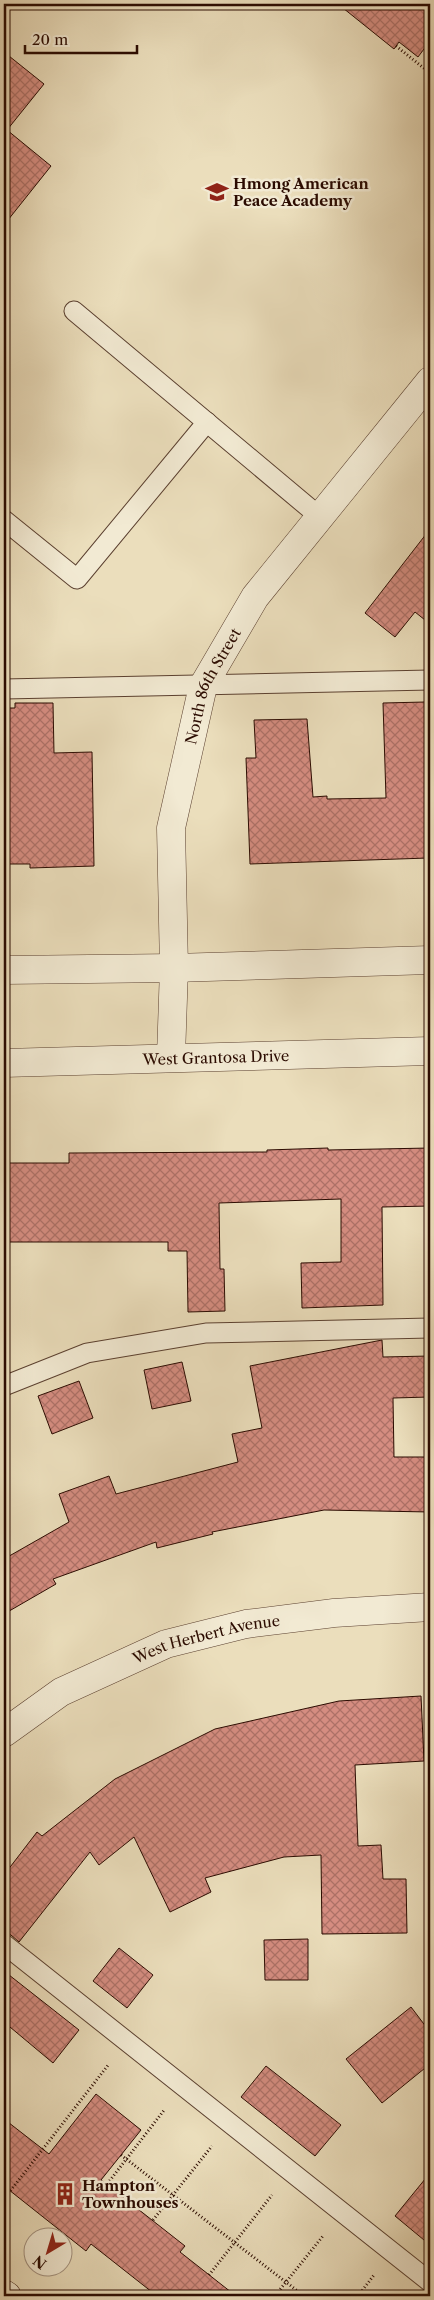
<svg xmlns="http://www.w3.org/2000/svg" width="434" height="2300" font-family="'Libre Caslon Text',serif">
<defs>
<pattern id="building-cross-hatch" width="8" height="8" patternUnits="userSpaceOnUse" patternTransform="scale(1.25)"><rect width="8" height="8" fill="#d58d81"/><path d="M0 0l8 8M0 8l8-8" fill="none" stroke="#ad7167"/></pattern>
</defs>
<rect width="100%" height="100%" fill="#ebdebc"/>
<filter id="stains"><feTurbulence type="fractalNoise" baseFrequency=".004" numOctaves="4"/><feColorMatrix values="0 0 0 0 .2 0 0 0 0 .09 0 0 0 0 .02 0 0 0 .5 -.17"/></filter>
<radialGradient id="worn" r=".72"><stop offset=".6" stop-color="#630" stop-opacity="0"/><stop offset="1" stop-color="#630" stop-opacity=".3"/></radialGradient>
<g fill="url(#building-cross-hatch)" stroke="#2b0b01">
<polygon points="338,4 430,4 430,41 418,57 399,42 394,49"/>
<polygon points="4,52 44,84 7,130 51,166 4,225"/>
<polygon points="430,529 430,624 415,612 395,637 365,613"/>
<polygon points="425,702 428,858 250,864 246,758 256,758 254,720 307,719 313,797 327,796 327,799 386,798 383,703"/>
<polygon points="15,703 53,703 54,753 92,752 94,866 30,868 30,864 4,864 4,708 15,708"/>
<polygon points="328,1148 328,1150 430,1148 430,1206 382,1207 383,1305 302,1308 301,1263 341,1262 341,1199 219,1203 220,1269 224,1269 225,1311 188,1312 187,1251 168,1251 168,1242 4,1242 4,1163 69,1163 69,1153 267,1152 267,1150"/>
<polygon points="382,1340 383,1357 430,1356 430,1397 393,1398 394,1457 430,1457 430,1512 324,1510 212,1532 213,1534 157,1548 156,1542 53,1579 56,1584 4,1614 4,1559 69,1522 59,1494 109,1476 116,1494 238,1462 232,1434 262,1428 250,1366"/>
<polygon points="182,1362 191,1401 152,1409 144,1370"/>
<polygon points="79,1381 93,1418 52,1434 38,1396"/>
<polygon points="421,1696 424,1761 355,1765 358,1846 381,1845 383,1879 406,1879 407,1933 322,1934 321,1855 284,1857 205,1878 211,1892 170,1912 134,1837 99,1865 90,1852 19,1942 11,1935 4,1933 4,1875 37,1832 42,1836 115,1779 215,1729 339,1701"/>
<polygon points="308,1939 308,1980 265,1980 264,1940"/>
<polygon points="119,1948 153,1975 127,2008 93,1981"/>
<polygon points="4,1971 79,2030 53,2063 4,2022"/>
<polygon points="411,2007 430,2032 430,2064 382,2103 346,2059"/>
<polygon points="266,2066 341,2125 315,2156 241,2097"/>
<polygon points="96,2094 141,2130 101,2180 185,2246 180,2252 236,2296 157,2296 91,2244 86,2251 4,2186 4,2119 49,2154"/>
<polygon points="430,2173 430,2245 395,2216"/>
</g>
<g fill="none" stroke-linecap="round" stroke-linejoin="round">
<defs>
<g id="service">
<polyline points="74,311 320,517"/>
<polyline points="4,520 77,579 207,422"/>
<polyline points="4,689 430,680"/>
<polyline points="4,1386 87,1353 206,1333 430,1328"/>
<polyline points="4,1944 430,2282"/>
</g>
<g id="minor">
<path id="s1" d="M171,1057l3,-89 -3,-140 32,-142 52,-89 175,-216"/>
<path id="s2" d="M4,1733l57,-41 105,-48 80,-20 88,-11 96,-6"/>
</g>
<g id="tertiary">
<polyline points="4,970 174,968 430,960"/>
<path id="s3" d="M4,1063l426,-12"/>
</g>
<polyline id="secondary" points="4,2294 7,2296"/>
</defs>
<use href="#service" stroke="#5b4030" stroke-width="21"/>
<use href="#minor" stroke="#5b4030" stroke-width="29"/>
<use href="#tertiary" stroke="#5b4030" stroke-width="29"/>
<use href="#secondary" stroke="#2b0b01" stroke-width="29"/>
<g stroke="#2b0b01" stroke-width="3" stroke-dasharray="1 2.5" stroke-linecap="butt">
<polyline points="396,46 430,73"/>
<polyline points="121,2155 304,2296"/>
<polyline points="101,2192 165,2109"/>
<polyline points="4,2199 109,2064"/>
<polyline points="153,2220 212,2146"/>
<polyline points="209,2275 272,2195"/>
<polyline points="278,2292 323,2236"/>
<polyline points="358,2296 374,2275"/>
</g>
<use href="#service" stroke="#f2ead3" stroke-width="19"/>
<use href="#minor" stroke="#f2ead3" stroke-width="28"/>
<use href="#tertiary" stroke="#f2ead3" stroke-width="28"/>
<use href="#secondary" stroke="#f2ead3" stroke-width="28"/>
</g>
<defs>
<symbol id="school-bare" viewBox="-9 -9 18 18"><path d="M0-5L7-2L0 1L-7-2ZM-4 1L0 2.5L4 1V4Q0 6-4 4Z" fill="#8f2418" stroke="#f2ead3" stroke-width="2.5" paint-order="stroke"/></symbol>
<symbol id="building-bare" viewBox="-9 -9 18 18"><path d="M-4-6H4V6H1V3H-1V6H-4ZM-2.5-4.3h1.7v1.8h-1.7ZM.8-4.3h1.7v1.8H.8ZM-2.5-1h1.7V.8h-1.7ZM.8-1h1.7V.8H.8Z" fill="#8f2418" stroke="#f2ead3" stroke-width="2.5" paint-order="stroke"/></symbol>
</defs>
<g fill-rule="evenodd">
<use href="#school-bare" x="201" y="176" width="32" height="32"/>
<use href="#building-bare" x="49" y="2178" width="32" height="32"/>
</g>
<g text-anchor="middle" dominant-baseline="central" stroke-width="5" stroke-linejoin="round" paint-order="stroke">
<g font-size="15" font-weight="bold" fill="#2b0b01" stroke="#f2ead3" text-anchor="start">
<text x="233" y="183">Hmong American<tspan x="233" dy="17">Peace Academy</tspan></text>
<text x="82" y="2185">Hampton<tspan x="82" dy="17">Townhouses</tspan></text>
</g>
<g font-size="15" fill="#2b0b01" stroke="#f2ead3">
<text stroke="none"><textPath href="#s1" startOffset="378">North 86th Street</textPath></text>
<text stroke="none"><textPath href="#s3" startOffset="212">West Grantosa Drive</textPath></text>
<text stroke="none"><textPath href="#s2" startOffset="226">West Herbert Avenue</textPath></text>
</g>
</g>
<rect width="434" height="2300" fill="none" stroke="#ebdebc" stroke-width="20"/>
<rect x="5" y="5" width="424" height="2290" fill="none" stroke="#2b0b01" stroke-width="2.5"/>
<rect x="10" y="10" width="414" height="2280" fill="none" stroke="#2b0b01"/>
<g transform="translate(48 2252) rotate(218)"><circle r="24" fill="#f2ead3" stroke="#a2917f"/>
<path d="M0-4L9 19L0 12L-9 19Z" fill="#8f2418"/>
<text y="-8" font-size="14" font-weight="bold" text-anchor="middle" fill="#2b0b01">N</text>
</g>
<path d="M25 45v8h112v-8" fill="none" stroke="#2b0b01" stroke-width="2.5"/>
<text x="32" y="45" font-size="15" fill="#2b0b01" stroke="#f2ead3" stroke-width="4" paint-order="stroke">20 m</text>
<rect width="100%" height="100%" filter="url(#stains)"/>
<rect width="100%" height="100%" fill="url(#worn)"/>
</svg>
